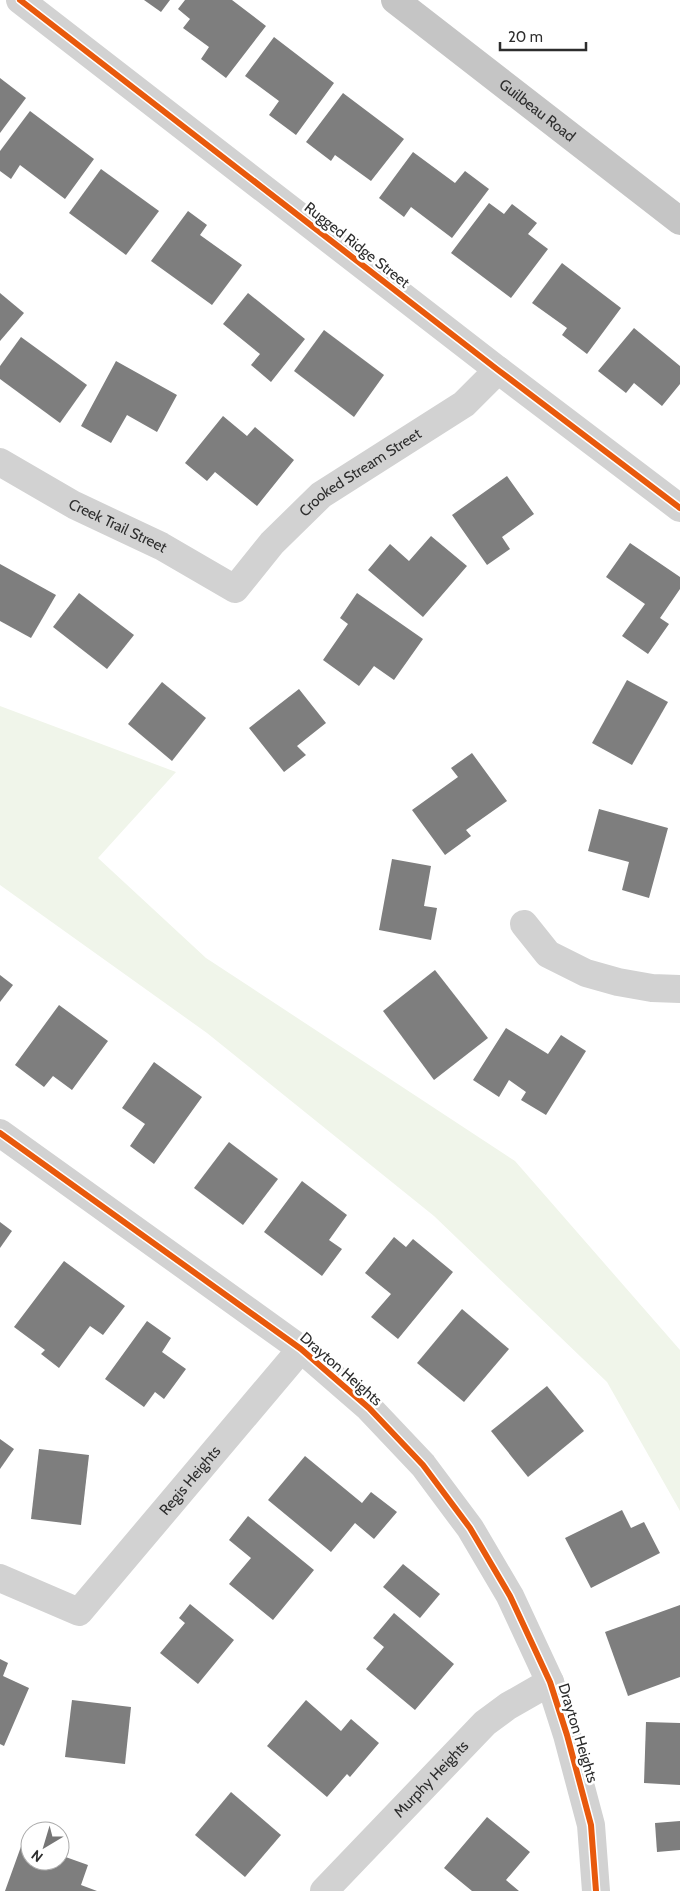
<svg xmlns="http://www.w3.org/2000/svg" width="680" height="1891" font-family="Cabin,sans-serif">
<rect width="100%" height="100%" fill="#fff"/>
<polygon fill="#f0f5ea" points="0,706 176,772 98,858 206,958 515,1161 680,1350 680,1511 607,1382 434,1216 207,1033 0,885"/>
<g fill="#7e7e7e">
<polygon points="144,0 170,0 161,12"/>
<polygon points="185,0 232,0 266,26 226,78 201,59 209,47 183,28 190,19 178,9"/>
<polygon points="274,37 334,83 296,135 269,115 279,101 245,76"/>
<polygon points="0,78 26,98 0,133"/>
<polygon points="343,93 404,139 371,181 335,155 331,161 306,142"/>
<polygon points="30,111 94,159 65,199 20,165 11,179 0,171 0,151"/>
<polygon points="413,152 455,183 465,171 489,189 452,238 411,207 404,217 379,198"/>
<polygon points="101,169 159,211 126,255 69,213"/>
<polygon points="489,203 504,214 512,204 537,223 528,234 548,249 511,298 451,253"/>
<polygon points="188,211 207,225 200,235 242,265 212,305 151,261"/>
<polygon points="562,263 621,308 587,354 562,335 567,328 532,303"/>
<polygon points="0,293 24,313 0,341"/>
<polygon points="248,293 305,339 271,382 251,365 260,354 223,324"/>
<polygon points="634,328 680,366 680,384 662,406 634,383 626,393 598,371"/>
<polygon points="324,330 384,375 354,417 294,371"/>
<polygon points="21,337 87,385 60,423 0,379 0,366"/>
<polygon points="116,361 177,395 157,432 127,415 111,443 81,426"/>
<polygon points="223,416 247,436 255,427 294,460 257,506 215,472 207,481 185,463"/>
<polygon points="507,476 534,514 502,537 510,549 487,565 452,515"/>
<polygon points="431,536 467,566 423,617 368,570 390,544 409,561"/>
<polygon points="630,543 680,577 680,589 660,618 669,624 648,654 622,636 645,604 606,577"/>
<polygon points="0,564 56,595 31,638 0,621"/>
<polygon points="79,593 134,635 107,669 53,627"/>
<polygon points="357,593 423,639 394,680 374,666 359,686 323,660 348,624 340,618"/>
<polygon points="627,680 668,702 632,765 592,743"/>
<polygon points="162,682 206,718 172,761 128,724"/>
<polygon points="299,689 326,723 297,746 306,755 284,772 249,728"/>
<polygon points="472,753 507,801 466,830 471,836 445,855 412,810 458,777 451,768"/>
<polygon points="599,809 668,828 649,898 622,890 629,862 588,851"/>
<polygon points="392,859 431,866 424,906 437,908 431,940 379,930"/>
<polygon points="435,970 488,1038 434,1080 383,1011"/>
<polygon points="0,975 13,985 0,1002"/>
<polygon points="59,1005 108,1041 72,1090 53,1076 44,1087 15,1065"/>
<polygon points="506,1028 548,1054 561,1035 586,1051 546,1115 521,1100 526,1092 509,1080 499,1097 473,1080"/>
<polygon points="154,1062 202,1097 154,1164 130,1146 145,1124 122,1108"/>
<polygon points="229,1142 278,1179 243,1225 194,1188"/>
<polygon points="302,1181 347,1215 329,1240 342,1249 322,1276 264,1232"/>
<polygon points="0,1222 12,1231 0,1248"/>
<polygon points="394,1237 406,1247 413,1239 453,1272 398,1339 371,1317 391,1294 365,1273"/>
<polygon points="64,1261 125,1306 103,1335 90,1326 59,1368 41,1354 45,1350 14,1327"/>
<polygon points="462,1309 509,1349 464,1402 417,1363"/>
<polygon points="147,1321 171,1338 162,1352 186,1369 164,1399 155,1392 144,1407 105,1379"/>
<polygon points="547,1386 584,1431 528,1477 491,1431"/>
<polygon points="0,1439 14,1449 0,1469"/>
<polygon points="39,1449 89,1455 81,1525 31,1519"/>
<polygon points="305,1456 362,1503 371,1492 397,1512 374,1539 355,1523 331,1552 268,1500"/>
<polygon points="622,1510 631,1528 644,1522 660,1553 591,1588 565,1538"/>
<polygon points="248,1516 314,1570 273,1620 229,1584 251,1558 229,1540"/>
<polygon points="403,1564 440,1594 420,1618 383,1587"/>
<polygon points="190,1604 234,1640 198,1684 160,1653 185,1623 179,1618"/>
<polygon points="680,1605 680,1677 628,1696 605,1632"/>
<polygon points="394,1613 454,1664 415,1710 366,1669 384,1647 373,1638"/>
<polygon points="0,1659 8,1663 3,1676 29,1688 4,1746 0,1744"/>
<polygon points="72,1700 131,1707 125,1764 65,1757"/>
<polygon points="306,1700 341,1731 351,1719 379,1743 350,1777 347,1774 327,1797 267,1746"/>
<polygon points="646,1722 680,1723 680,1785 644,1783"/>
<polygon points="231,1792 281,1835 245,1877 195,1835"/>
<polygon points="487,1817 530,1852 506,1880 519,1891 472,1891 444,1868"/>
<polygon points="680,1821 680,1850 657,1852 655,1823"/>
<polygon points="23,1841 30,1844 30,1861 60,1861 60,1855 88,1865 81,1885 97,1891 5,1891"/>
</g>
<g fill="none" stroke-linecap="round" stroke-linejoin="round">
<g stroke="#d2d2d2" stroke-width="28">
<polyline points="20,0 498,370 680,508"/>
<path id="s1" d="M0,462l74,43 87,41 74,43 37,-46 49,-48 143,-91 34,-34"/>
<polyline points="524,924 548,954 586,973 618,982 652,988 680,989"/>
<polyline points="0,1133 301,1349 369,1408 423,1465 470,1528 510,1596 550,1682 567,1735 591,1825 596,1891"/>
<path id="s2" d="M0,1578l79,34 222,-263"/>
<path id="s3" d="M324,1891l161,-168 23,-17 42,-24"/>
</g>
<path stroke="#c5c5c5" stroke-width="28" id="s4" d="M395,0l285,221"/>
<defs>
<g id="cycleway">
<polyline points="20,0 498,370 680,508"/>
<polyline points="0,1133 301,1349 369,1408 423,1465 470,1528 510,1596 550,1682 567,1735 591,1825 596,1891"/>
</g>
</defs>
<use href="#cycleway" stroke="#fff" stroke-width="9"/>
<use href="#cycleway" stroke="#e8590c" stroke-width="6"/>
</g>
<g text-anchor="middle" dominant-baseline="central" stroke-width="5" stroke-linejoin="round" paint-order="stroke">
<g font-size="15" fill="#2d2d2d" stroke="#fff">
<text stroke="none"><textPath href="#s4" startOffset="180">Guilbeau Road</textPath></text>
<text transform="translate(357 245) rotate(38)">Rugged Ridge Street</text>
<text stroke="none"><textPath href="#s1" startOffset="440">Crooked Stream Street</textPath></text>
<text stroke="none"><textPath href="#s1" startOffset="134">Creek Trail Street</textPath></text>
<text transform="translate(341 1369) rotate(41)">Drayton Heights</text>
<text stroke="none"><textPath href="#s2" startOffset="258">Regis Heights</textPath></text>
<text transform="translate(578 1733) rotate(73)">Drayton Heights</text>
<text stroke="none"><textPath href="#s3" startOffset="155">Murphy Heights</textPath></text>
</g>
</g>
<g transform="translate(45 1846) rotate(218)"><circle r="24" fill="#ffffff" stroke="#ababab"/>
<path d="M0-4L9 19L0 12L-9 19Z" fill="#767676"/>
<text y="-8" font-size="14" font-weight="bold" text-anchor="middle" fill="#2d2d2d">N</text>
</g>
<path d="M500 42v8h86v-8" fill="none" stroke="#2d2d2d" stroke-width="2.5"/>
<text x="508" y="42" font-size="15" fill="#2d2d2d" stroke="#ffffff" stroke-width="4" paint-order="stroke">20 m</text>
</svg>
